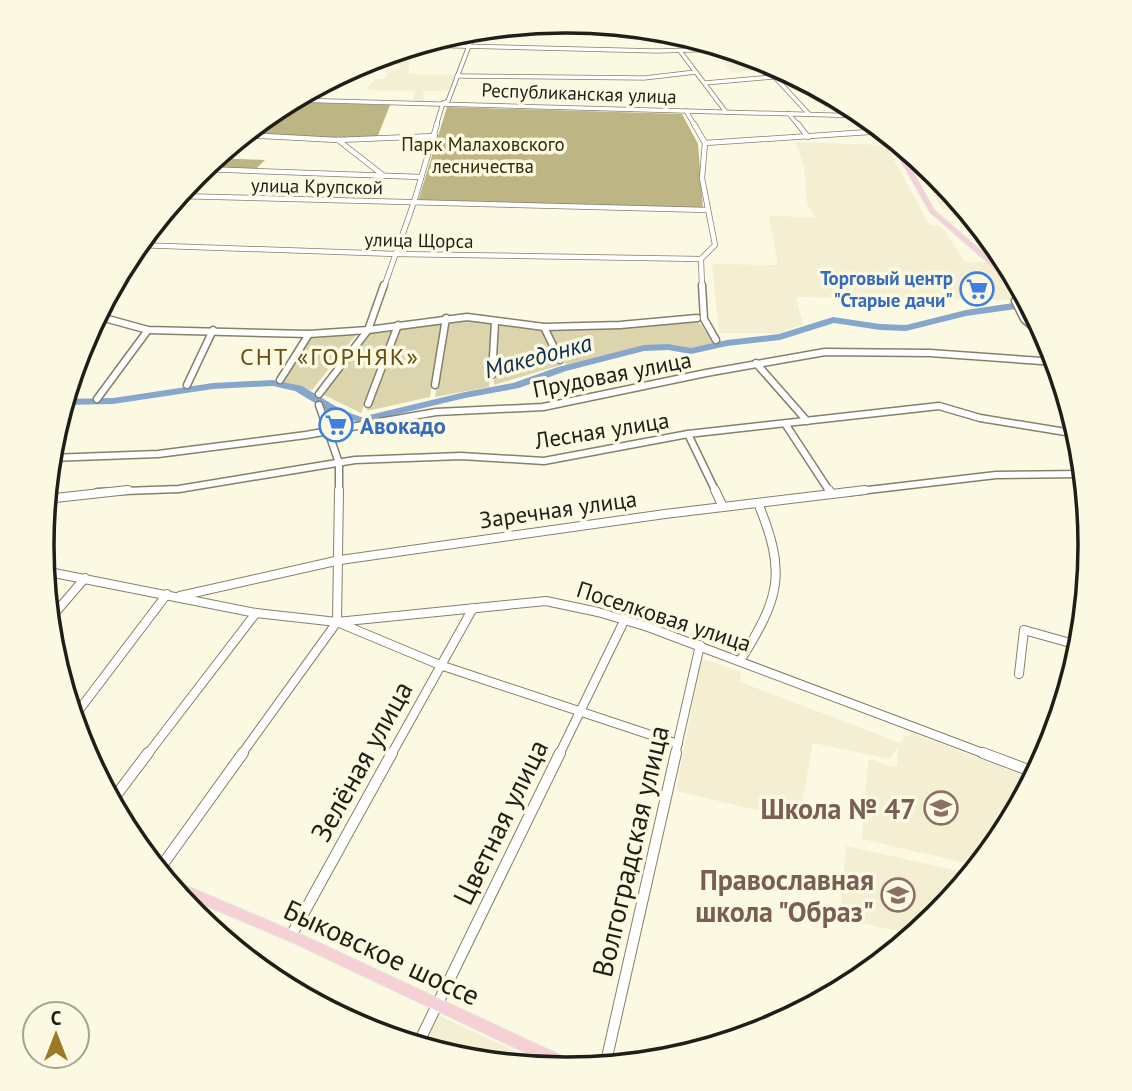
<svg xmlns="http://www.w3.org/2000/svg" width="1132" height="1091" font-family="'PT Sans',sans-serif">
<rect width="100%" height="100%" fill="#fcf9e3"/>
<g fill="#f4efd2">
<polygon points="713,50 729,50 755,58 766,70 732,72"/>
<polygon points="406,53 412,53 408,67 410,69 408,74 455,75 448,91 423,91 424,102 413,102 415,91 366,90 375,79 384,79 388,73 384,73 385,71 399,69 401,65 389,65 390,62 405,58"/>
<polygon points="795,142 886,145 929,224 942,227 965,262 988,262 1015,286 1008,289 1015,300 796,297 803,324 780,333 719,333 712,264 778,265 769,216 815,217 807,204 804,166"/>
<polygon points="911,153 937,175 965,209 942,209"/>
<polygon points="701,658 741,672 740,682 901,743 904,737 914,734 1033,779 1002,837 978,866 862,839 868,761 872,759 891,767 897,766 898,747 889,759 813,743 799,820 676,791"/>
<polygon points="846,846 972,874 937,917 914,935 840,918"/>
<polygon points="438,1015 552,1069 463,1060 423,1048"/>
</g>
<g fill="#dbd4ac">
<polygon points="467,318 493,323 489,387 435,397 448,319"/>
<polygon points="444,320 430,397 367,411 398,326"/>
<polygon points="698,320 714,345 692,350 667,346 643,347 566,365 547,328"/>
<polygon points="496,323 543,328 561,365 494,385"/>
<polygon points="394,326 361,413 318,392 364,331"/>
<polygon points="359,331 312,390 277,382 307,335"/>
</g>
<g fill="#bdb584">
<polygon points="287,102 390,105 377,138 306,140 242,137"/>
<polygon points="447,107 682,114 698,144 703,208 418,201"/>
<polygon points="216,158 265,160 256,169 204,167"/>
</g>
<g fill="none" stroke-linecap="round" stroke-linejoin="round">
<polygon fill="#86a6cc" fill-rule="evenodd" points="1027,301 1030,307 966,316 906,331 880,330 834,323 780,340 727,346 691,354 668,350 644,351 566,371 519,388 465,398 361,423 335,415 295,391 273,386 213,389 113,404 63,405 65,399 113,398 213,383 273,380 302,386 342,410 361,417 465,392 513,383 558,367 644,345 668,344 691,348 727,340 779,334 833,317 880,324 906,325 966,310"/>
<defs>
<g id="minor-far4">
<polyline points="522,25 554,24"/>
<polyline points="419,45 657,51 726,49"/>
<polyline points="680,51 726,112"/>
<polyline points="757,58 809,114"/>
<polyline points="457,76 644,78 696,72"/>
<polyline points="705,83 794,75"/>
<polyline points="293,100 865,116"/>
<polyline points="686,111 695,126"/>
<polyline points="789,114 799,126"/>
<polyline points="436,126 443,103 448,101 475,30"/>
</g>
<g id="minor-far3">
<polyline points="694,124 705,143 702,178 715,245 701,259 702,287"/>
<polyline points="798,124 808,137"/>
<polyline points="244,135 337,140 435,136"/>
<polyline points="338,140 384,176"/>
<polyline points="705,143 884,131"/>
<polyline points="202,169 421,177"/>
<polyline points="177,196 707,210"/>
<polyline points="137,245 396,254 701,259"/>
<polyline points="118,276 140,245"/>
<polyline points="384,287 414,202 437,124"/>
</g>
<g id="minor-far2">
<polyline points="702,285 704,319 716,340"/>
<polyline points="1015,301 1024,319 1049,341"/>
<polyline points="97,316 148,330 309,334 368,330 467,317 544,327 620,325 697,318"/>
<polyline points="544,327 560,360"/>
<polyline points="756,363 807,421"/>
<polyline points="492,375 495,322"/>
<polyline points="280,380 309,334"/>
<polyline points="187,385 213,330"/>
<polyline points="435,385 446,318"/>
<polyline points="319,394 368,330 384,285"/>
<polyline points="97,399 148,330"/>
<polyline points="368,404 398,325"/>
<polyline points="319,405 339,463 339,492"/>
<polyline points="786,425 830,492"/>
<polyline points="688,434 716,492"/>
<polyline points="50,458 158,454 306,435 436,412 543,407 706,373 825,352 930,353 1056,362"/>
<polyline points="97,492 179,489 355,460 461,456 544,461 688,434 939,406 980,418 1078,434"/>
<polyline points="851,492 996,475 1083,474"/>
</g>
<g id="minor-far1">
<polyline points="715,490 723,507"/>
<polyline points="829,490 831,494"/>
<polyline points="46,499 128,490"/>
<polyline points="44,571 256,613 337,622 546,601 598,612 648,627 988,755"/>
<polyline points="180,596 340,560 665,514 865,490"/>
<polyline points="49,620 85,578"/>
<polyline points="337,622 339,490"/>
<polyline points="337,622 440,665 678,744"/>
<path d="M740,661c40,-64 47,-87 18,-158"/>
<polyline points="1019,674 1024,630 1081,646"/>
<polyline points="73,718 167,594"/>
<polyline points="147,755 256,613"/>
<polyline points="241,755 337,622"/>
<polyline points="391,755 473,608"/>
<polyline points="559,755 625,619"/>
<polyline points="675,755 700,645"/>
</g>
<g id="minor">
<polyline points="983,753 1036,773"/>
<polyline points="111,802 148,753"/>
<polyline points="158,871 243,753"/>
<polyline points="291,936 392,753"/>
<polyline points="417,1046 560,753"/>
<polyline points="605,1066 676,753"/>
</g>
<g id="major">
<polygon points="888,135 895,140 934,210 1017,282 1021,290 1018,289 930,212 887,136"/>
<polygon points="168,878 302,935 579,1064 581,1069 560,1069 294,943 176,893 165,880"/>
</g>
</defs>
<use href="#minor-far4" stroke="#83806c" stroke-width="5"/>
<use href="#minor-far3" stroke="#83806c" stroke-width="6"/>
<use href="#minor-far2" stroke="#83806c" stroke-width="9"/>
<use href="#minor-far1" stroke="#83806c" stroke-width="10"/>
<use href="#minor" stroke="#83806c" stroke-width="12"/>
<use href="#major" stroke="#e4e4e3" stroke-width="2"/>
<use href="#minor-far4" stroke="#fff" stroke-width="3.5"/>
<use href="#minor-far3" stroke="#fff" stroke-width="4.5"/>
<use href="#minor-far2" stroke="#fff" stroke-width="6"/>
<use href="#minor-far1" stroke="#fff" stroke-width="8"/>
<use href="#minor" stroke="#fff" stroke-width="10"/>
<use href="#major" fill="#f5d1d6" fill-rule="evenodd"/>
</g>
<defs>
<symbol id="supermarket-ring" viewBox="-11 -11 22 22"><circle r="9.5" fill="#fcf9e3" stroke="#3f7fe0" stroke-width="1.5"/><path d="M-6-5.5h2.5l.6 2H6L4.5 2H-2.5L-4.4-4H-6ZM-1.5 3.2a1.3 1.3 0 1 0 .1 0ZM3 3.2a1.3 1.3 0 1 0 .1 0Z" fill="#3f7fe0"/></symbol>
<symbol id="school-ring" viewBox="-11 -11 22 22"><circle r="9.5" fill="#fcf9e3" stroke="#8d6e63" stroke-width="1.5"/><path d="M0-5L7-2L0 1L-7-2ZM-4 1L0 2.5L4 1V4Q0 6-4 4Z" fill="#8d6e63"/></symbol>
</defs>
<g fill-rule="evenodd">
<use href="#supermarket-ring" x="958" y="270" width="38" height="38"/>
<use href="#supermarket-ring" x="317" y="406" width="38" height="38"/>
<use href="#school-ring" x="922" y="789" width="38" height="38"/>
<use href="#school-ring" x="879" y="876" width="38" height="38"/>
</g>
<g text-anchor="middle" dominant-baseline="central" stroke-width="7" stroke-linejoin="round" paint-order="stroke">
<g font-size="19" fill="#201f17" stroke="#fcf9e3">
<text transform="translate(579 93) rotate(2)">Республиканская улица</text>
<text transform="translate(317 186) rotate(1)">улица Крупской</text>
<text transform="translate(419 240) rotate(1)">улица Щорса</text>
</g>
<g font-size="19" fill="#342d04" stroke="#fcf9e3">
<text x="483" y="144">Парк Малаховского<tspan x="483" dy="22">лесничества</tspan></text>
</g>
<g font-size="19" font-weight="bold" fill="#366cbe" stroke="#fcf9e3" text-anchor="end">
<text x="953" y="278">Торговый центр<tspan x="953" dy="22">"Старые дачи"</tspan></text>
</g>
<g font-size="23" fill="#201f17" stroke="#fcf9e3">
<text transform="translate(612 374) rotate(-11)">Прудовая улица</text>
<text transform="translate(602 430) rotate(-9)">Лесная улица</text>
<text transform="translate(558 509) rotate(-8)">Заречная улица</text>
<text transform="translate(664 616) rotate(18)">Поселковая улица</text>
</g>
<g font-size="23" font-weight="bold" fill="#366cbe" stroke="#fcf9e3" text-anchor="start">
<text x="360" y="425">Авокадо</text>
</g>
<g font-size="24" letter-spacing="2" fill="#684e15" stroke="#fcf9e3">
<text x="330" y="356">СНТ «ГОРНЯК»</text>
</g>
<g font-size="24" font-style="italic" fill="#0a2d52" stroke="#fcf9e3">
<text transform="translate(538 356) rotate(-15)">Македонка</text>
</g>
<g font-size="28" fill="#201f17" stroke="#fcf9e3">
<text transform="translate(361 761) rotate(-61)">Зелёная улица</text>
<text transform="translate(500 822) rotate(-64)">Цветная улица</text>
<text transform="translate(630 851) rotate(-77)">Волгоградская улица</text>
<text transform="translate(382 952) rotate(25)">Быковское шоссе</text>
</g>
<g font-size="28" font-weight="bold" fill="#785e54" stroke="#fcf9e3" text-anchor="end">
<text x="916" y="808">Школа № 47</text>
<text x="874" y="879">Православная<tspan x="874" dy="32">школа "Образ"</tspan></text>
</g>
</g>
<path d="M0 0H1132V1091H0ZM54 545a512 512 0 1 1 1024 0a512 512 0 1 1-1024 0Z" fill="#fcf9e3" fill-rule="evenodd"/>
<path fill="none" stroke="#201f17" stroke-width="3.5" d="M54 545a512 512 0 1 1 1024 0a512 512 0 1 1-1024 0Z"/>
<g transform="translate(56 1035)"><circle r="33" fill="#fcf9e3" stroke="#a4a291" stroke-width="2"/>
<path d="M0-5L12 26L0 18L-12 26Z" fill="#9e7825"/>
<text y="-10" font-size="19" font-weight="bold" text-anchor="middle" fill="#201f17">С</text>
</g>
</svg>
